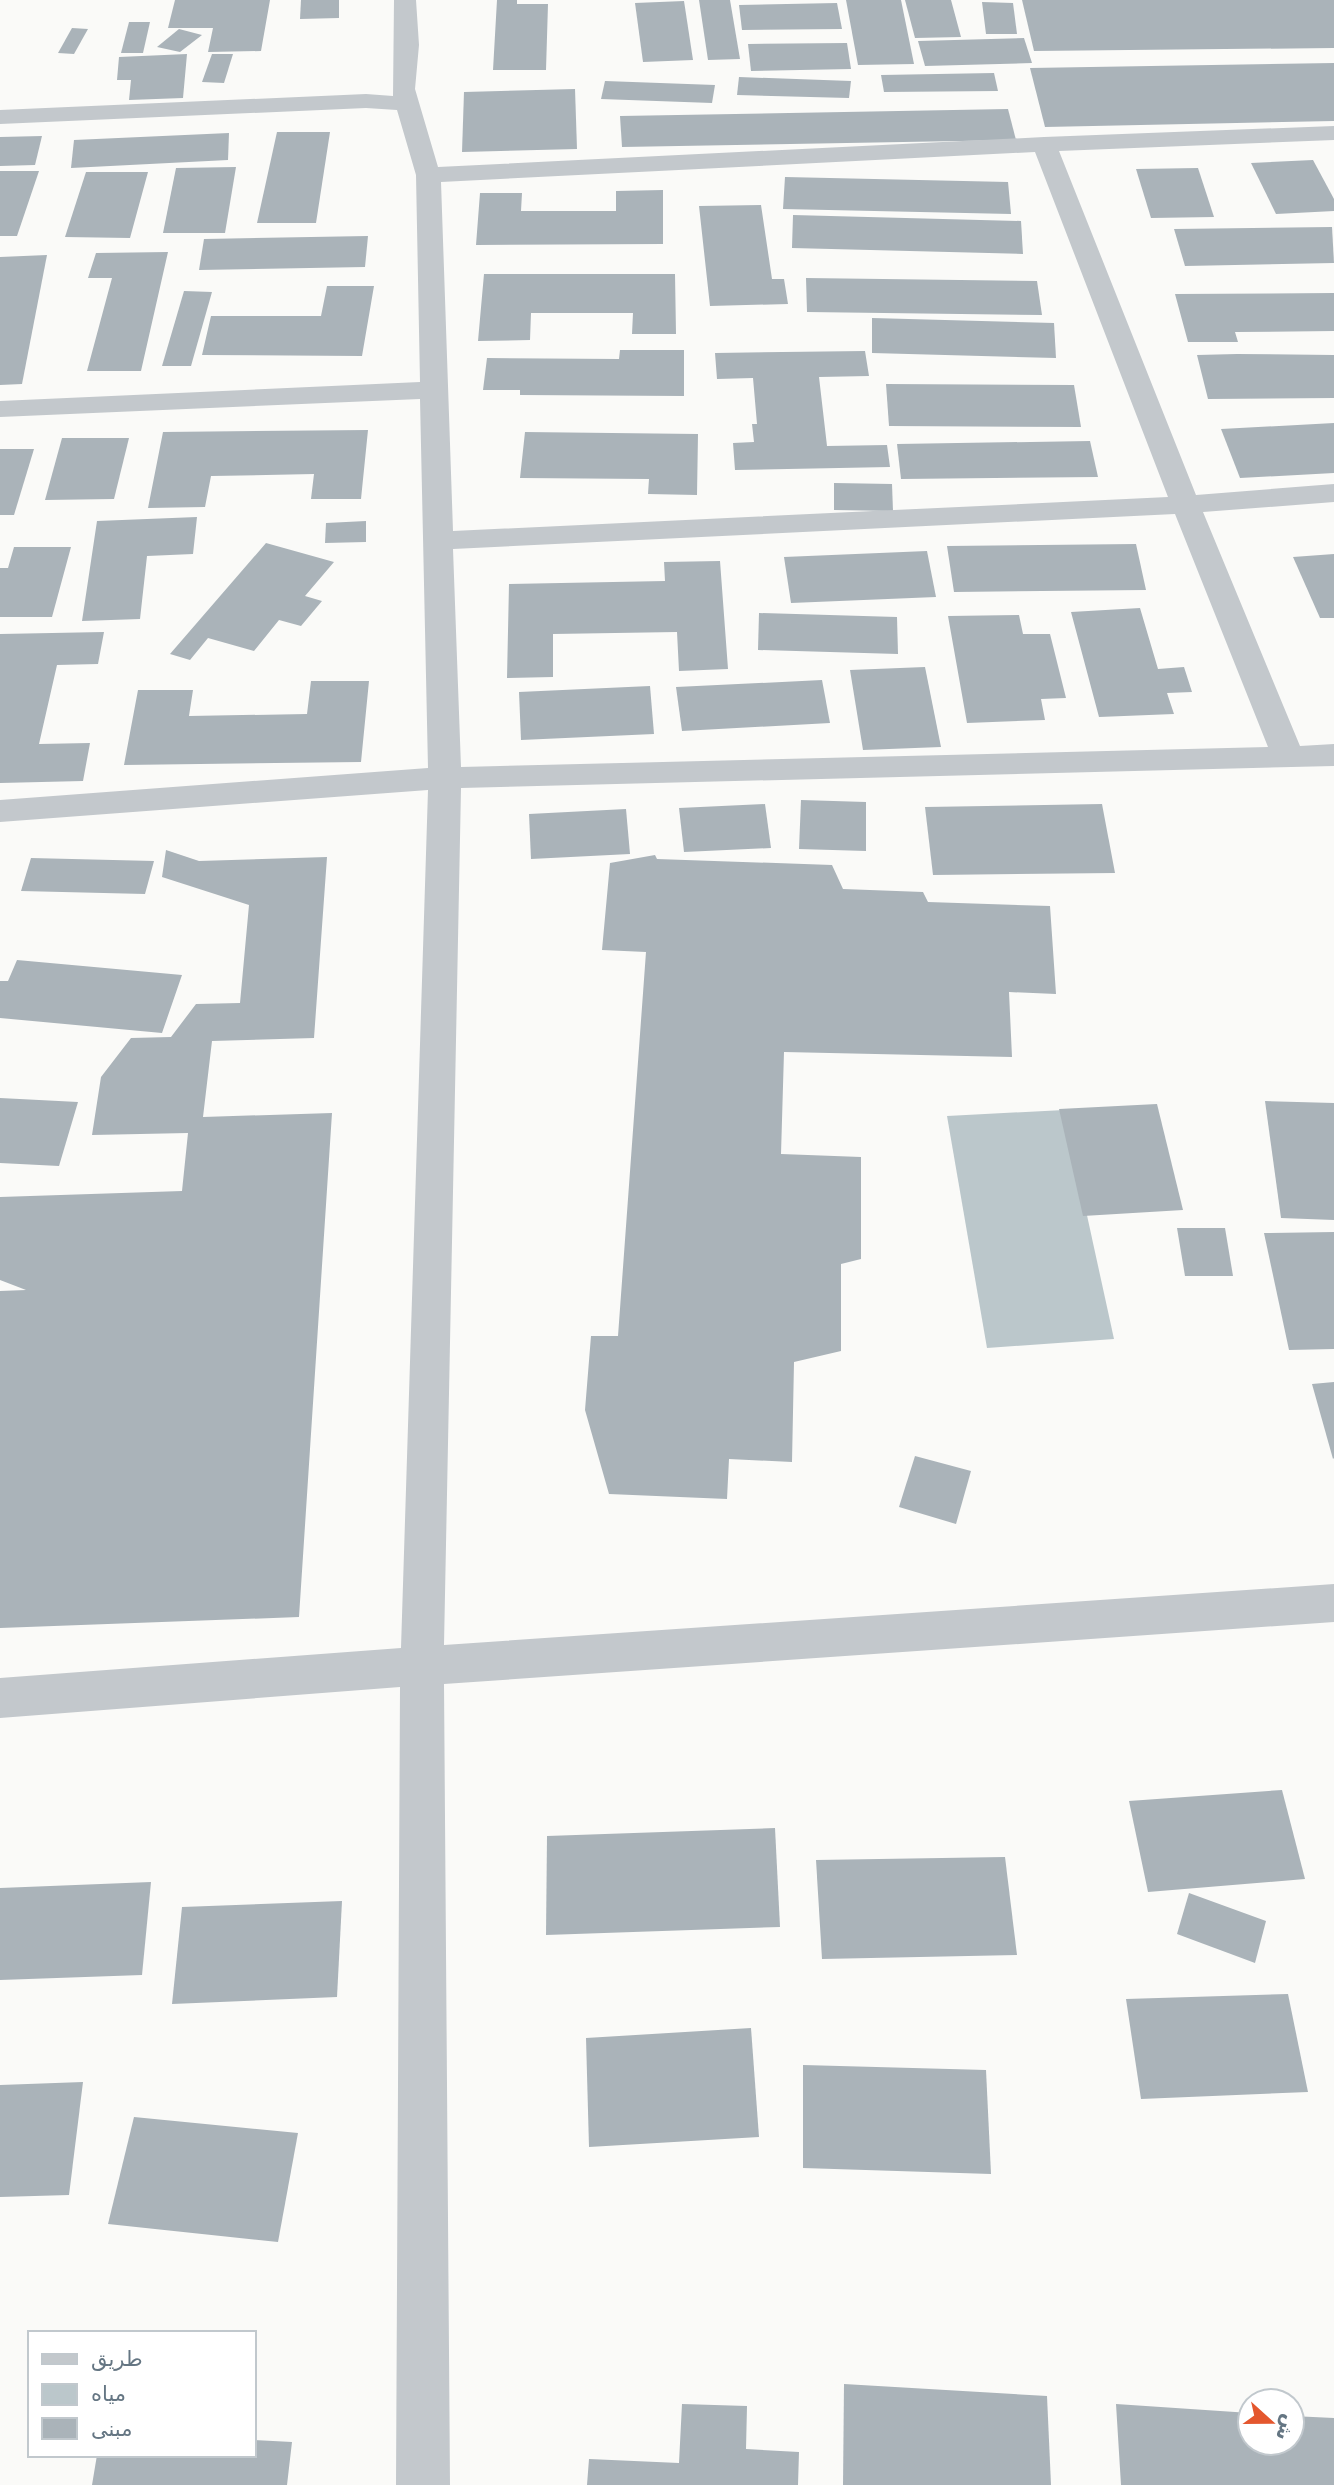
<svg xmlns="http://www.w3.org/2000/svg" width="1334" height="2485" font-family="'DejaVu Sans','Noto Naskh Arabic',sans-serif">
<rect width="100%" height="100%" fill="#fafaf8"/>
<polygon fill="#bbc7cb" points="1064,1110 1114,1339 987,1348 947,1116"/>
<g fill="#aab3b9">
<polygon points="175,0 270,0 261,51 208,52 213,28 168,28"/>
<polygon points="301,0 339,0 339,18 300,19"/>
<polygon points="497,0 517,0 517,4 548,4 546,70 493,70"/>
<polygon points="699,0 730,0 740,59 708,60"/>
<polygon points="846,0 901,0 914,64 858,65"/>
<polygon points="905,0 951,0 961,37 915,38"/>
<polygon points="1022,0 1334,0 1334,48 1034,51"/>
<polygon points="684,1 693,60 643,62 635,3"/>
<polygon points="982,2 1013,3 1017,34 986,34"/>
<polygon points="837,3 842,29 742,30 739,5"/>
<polygon points="129,22 150,22 143,53 121,53"/>
<polygon points="72,28 88,29 74,54 58,53"/>
<polygon points="179,29 202,35 180,52 157,47"/>
<polygon points="1024,38 1032,63 925,66 918,41"/>
<polygon points="847,43 851,69 751,71 748,44"/>
<polygon points="187,54 183,98 129,100 131,80 117,80 119,57"/>
<polygon points="212,54 233,54 224,83 202,82"/>
<polygon points="1334,63 1334,121 1045,127 1030,68"/>
<polygon points="994,73 998,91 884,92 881,75"/>
<polygon points="739,77 851,81 849,98 737,95"/>
<polygon points="605,81 715,85 712,103 601,99"/>
<polygon points="575,89 577,149 462,152 464,92"/>
<polygon points="1008,109 1016,140 622,147 620,116"/>
<polygon points="277,132 330,132 316,223 257,223"/>
<polygon points="229,133 228,160 71,168 74,140"/>
<polygon points="42,136 35,165 0,166 0,137"/>
<polygon points="1313,160 1334,199 1334,211 1276,214 1251,163"/>
<polygon points="236,167 225,233 163,233 176,168"/>
<polygon points="1198,168 1214,217 1151,218 1136,169"/>
<polygon points="0,171 39,171 17,236 0,236"/>
<polygon points="86,172 148,172 130,238 65,237"/>
<polygon points="785,177 1008,182 1011,214 783,209"/>
<polygon points="663,190 663,244 476,245 480,193 522,193 521,211 616,211 616,191"/>
<polygon points="761,205 772,279 784,279 788,304 710,306 699,206"/>
<polygon points="793,215 1021,221 1023,254 792,248"/>
<polygon points="1332,227 1334,263 1185,266 1174,229"/>
<polygon points="368,236 365,267 199,270 204,239"/>
<polygon points="168,252 141,371 87,371 112,278 88,278 96,253"/>
<polygon points="47,255 22,384 0,385 0,257"/>
<polygon points="484,274 675,274 676,334 632,334 633,313 531,313 530,340 478,341"/>
<polygon points="806,278 1037,281 1042,315 807,312"/>
<polygon points="327,286 374,286 362,356 202,355 211,316 321,316"/>
<polygon points="184,291 212,292 191,366 162,366"/>
<polygon points="1334,293 1334,331 1235,332 1238,342 1188,342 1175,294"/>
<polygon points="872,318 1054,323 1056,358 872,353"/>
<polygon points="620,350 684,350 684,396 520,395 520,390 483,390 487,358 619,359"/>
<polygon points="865,351 869,376 819,377 827,446 887,445 890,467 735,470 733,443 754,442 752,424 757,424 753,378 717,379 715,353"/>
<polygon points="1237,354 1334,355 1334,398 1208,399 1197,355"/>
<polygon points="886,384 1074,385 1081,427 889,426"/>
<polygon points="1334,423 1334,473 1240,478 1221,429"/>
<polygon points="368,430 361,499 311,499 314,474 211,476 205,507 148,508 163,432"/>
<polygon points="525,432 698,434 697,495 648,494 649,479 520,478"/>
<polygon points="62,438 129,438 114,499 45,500"/>
<polygon points="1090,441 1098,477 901,479 897,444"/>
<polygon points="0,449 34,449 14,515 0,515"/>
<polygon points="834,483 892,484 893,511 834,510"/>
<polygon points="197,517 193,554 147,556 140,619 82,621 97,521"/>
<polygon points="366,521 366,542 325,543 326,523"/>
<polygon points="266,543 334,562 305,596 322,601 301,626 279,620 254,651 208,638 190,660 170,654"/>
<polygon points="1136,544 1146,590 954,592 947,546"/>
<polygon points="14,547 71,547 52,617 0,617 0,568 8,568"/>
<polygon points="927,551 936,597 791,603 784,557"/>
<polygon points="1334,554 1334,618 1320,618 1293,557"/>
<polygon points="720,561 728,669 679,671 677,632 553,634 553,677 507,678 509,584 665,581 664,562"/>
<polygon points="1140,608 1158,669 1184,667 1192,692 1167,693 1174,714 1099,717 1071,612"/>
<polygon points="759,613 897,617 898,654 758,650"/>
<polygon points="1019,615 1023,634 1050,634 1066,698 1041,699 1045,720 967,723 948,616"/>
<polygon points="104,632 98,664 57,665 39,744 90,743 83,781 0,783 0,634"/>
<polygon points="925,667 941,747 863,750 850,670"/>
<polygon points="822,680 830,723 682,731 676,687"/>
<polygon points="311,681 369,681 361,762 124,765 138,690 193,690 189,716 307,714"/>
<polygon points="650,686 654,734 521,740 519,692"/>
<polygon points="801,800 866,802 866,851 799,849"/>
<polygon points="765,804 771,848 684,852 679,808"/>
<polygon points="1102,804 1115,873 933,875 925,807"/>
<polygon points="626,809 630,854 531,859 529,814"/>
<polygon points="166,850 199,861 327,857 314,1038 212,1041 203,1117 332,1113 299,1617 0,1628 0,1291 26,1290 0,1280 0,1197 182,1191 188,1133 92,1135 101,1077 131,1038 171,1037 196,1004 240,1003 249,905 162,877"/>
<polygon points="655,855 657,859 832,865 843,889 923,892 928,902 1050,906 1056,994 1009,992 1012,1057 784,1052 781,1154 861,1157 861,1259 841,1264 841,1351 794,1362 792,1462 729,1459 727,1499 609,1494 585,1410 591,1336 618,1336 646,952 602,950 610,863"/>
<polygon points="31,858 154,861 145,894 21,891"/>
<polygon points="17,960 182,975 162,1033 0,1018 0,981 8,981"/>
<polygon points="0,1098 78,1102 59,1166 0,1163"/>
<polygon points="1265,1101 1334,1103 1334,1220 1281,1218"/>
<polygon points="1157,1104 1183,1210 1083,1216 1059,1109"/>
<polygon points="1177,1228 1225,1228 1233,1276 1185,1276"/>
<polygon points="1334,1232 1334,1349 1289,1350 1264,1233"/>
<polygon points="1334,1382 1334,1458 1333,1459 1312,1384"/>
<polygon points="915,1456 971,1471 956,1524 899,1507"/>
<polygon points="1282,1790 1305,1879 1148,1892 1129,1801"/>
<polygon points="775,1828 780,1927 546,1935 547,1836"/>
<polygon points="1005,1857 1017,1955 822,1959 816,1860"/>
<polygon points="151,1882 142,1975 0,1980 0,1888"/>
<polygon points="1189,1893 1266,1921 1255,1963 1177,1934"/>
<polygon points="342,1901 337,1997 172,2004 182,1907"/>
<polygon points="1288,1994 1308,2092 1141,2099 1126,1999"/>
<polygon points="751,2028 759,2137 589,2147 586,2038"/>
<polygon points="803,2065 986,2070 991,2174 803,2168"/>
<polygon points="83,2082 69,2195 0,2197 0,2085"/>
<polygon points="134,2117 298,2133 278,2242 108,2224"/>
<polygon points="844,2384 1047,2396 1051,2485 843,2485"/>
<polygon points="682,2404 747,2406 746,2449 799,2452 798,2485 587,2485 589,2459 679,2463"/>
<polygon points="1116,2404 1250,2413 1250,2443 1292,2443 1292,2416 1334,2418 1334,2485 1121,2485"/>
<polygon points="254,2440 292,2442 287,2485 92,2485 97,2455 254,2455"/>
</g>
<g fill="none" stroke-linecap="round" stroke-linejoin="round">
<path fill="#c3c8cc" fill-rule="evenodd" d="M394,0h22l3,45 -4,44 23,78 606,-30 290,-11v14l-275,11 137,344 138,-11v18l-131,10 97,234 34,-2v22l-873,22 -17,857 890,-61v38l-890,62 6,801h-54l4,-798 -400,31v-40l401,-30 27,-858 -428,32v-22l428,-32 -8,-369 -420,18v-16l420,-19 -4,-207 -19,-65 -31,-2 -366,16v-14l366,-16 27,2zM1035,152l133,345 -715,34 -12,-349zM1175,514l93,233 -807,20 -8,-218z"/>
</g>
<rect x="28" y="2331" width="228" height="126" fill="#ffffff" stroke="#c1c8cd" stroke-width="2"/>
<rect x="42" y="2354" width="35" height="10" fill="#c3c8cc" stroke="#c1c8cd" stroke-width="2"/>
<text x="91" y="2366" font-size="21" fill="#657683">طريق</text>
<rect x="42" y="2384" width="35" height="21" fill="#bbc7cb" stroke="#c1c8cd" stroke-width="2"/>
<text x="91" y="2401" font-size="21" fill="#657683">مياه</text>
<rect x="42" y="2418" width="35" height="21" fill="#aab3b9" stroke="#c1c8cd" stroke-width="2"/>
<text x="91" y="2436" font-size="21" fill="#657683">مبنى</text>
<g transform="translate(1271 2422) rotate(111)"><circle r="33" fill="#ffffff" stroke="#c1c8cd" stroke-width="2"/>
<path d="M0-5L12 26L0 18L-12 26Z" fill="#e4572e"/>
<text y="-10" font-size="19" font-weight="bold" text-anchor="middle" fill="#657683">ش</text>
</g>
</svg>
